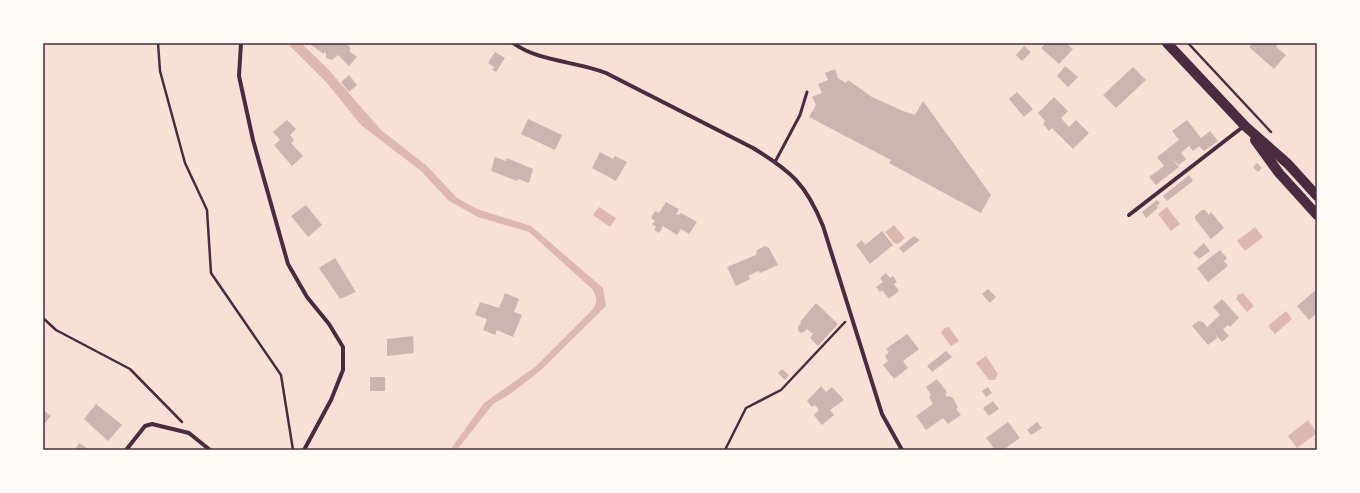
<svg xmlns="http://www.w3.org/2000/svg" width="1360" height="493" font-family="Literata,serif">
<rect width="100%" height="100%" fill="#f7e1d7"/>
<g fill="#dcb8b0">
<path d="M287,43h14l26,25 54,62 46,36 30,32 20,11 54,17 72,62 3,18 -66,65 -30,23 -17,10 -36,46h-7l34,-47 51,-36 58,-58c5,-7 4,-14 -2,-21l-62,-56 -51,-15 -29,-16 -28,-30 -60,-46 -35,-43z"/>
<polygon points="599,207 616,218 610,227 593,215"/>
<polygon points="1167,207 1180,224 1171,231 1158,214"/>
<polygon points="894,225 905,238 898,244 894,243 885,232"/>
<polygon points="1255,227 1263,237 1245,251 1237,241"/>
<polygon points="1243,293 1254,306 1247,312 1236,299 1238,295"/>
<polygon points="1286,311 1292,319 1275,334 1268,326"/>
<polygon points="949,327 959,341 951,346 941,333 944,328"/>
<polygon points="986,356 998,374 995,380 989,380 976,363"/>
<polygon points="1308,420 1317,433 1297,448 1288,436"/>
</g>
<g fill="#ccb4b1">
<polygon points="308,43 346,44 350,47 350,52 357,57 349,66 338,55 332,60 326,58 326,53 324,52 324,54"/>
<polygon points="1046,43 1066,43 1073,49 1059,64 1041,48"/>
<polygon points="1253,43 1279,43 1276,47 1286,55 1274,69 1249,47"/>
<polygon points="1024,46 1031,52 1022,61 1016,55"/>
<polygon points="495,52 505,58 496,72 492,70 494,67 488,63"/>
<polygon points="1065,66 1078,77 1068,87 1057,76"/>
<polygon points="1133,67 1146,80 1116,108 1103,95"/>
<polygon points="835,69 838,78 846,83 848,80 872,97 903,111 915,115 923,101 991,195 981,213 889,163 891,160 809,117 816,105 812,97 822,93 818,84 828,80 825,73"/>
<polygon points="349,75 357,85 349,92 341,82"/>
<polygon points="1017,92 1033,109 1024,117 1009,99"/>
<polygon points="1054,97 1068,111 1061,118 1069,127 1076,120 1089,133 1073,149 1052,128 1049,131 1043,124 1045,121 1038,113"/>
<polygon points="528,119 562,135 555,150 521,134"/>
<polygon points="287,120 296,129 290,135 294,140 291,143 303,156 292,166 274,145 280,140 273,132"/>
<polygon points="1187,120 1201,138 1210,131 1218,141 1204,151 1199,146 1193,151 1189,146 1181,153 1186,159 1179,165 1172,159 1179,167 1156,185 1149,177 1164,166 1157,157 1179,140 1172,131"/>
<polygon points="600,152 613,159 615,156 627,162 616,181 592,168"/>
<polygon points="495,157 506,161 507,158 533,169 529,183 518,179 517,181 491,171"/>
<polygon points="1257,163 1262,168 1258,172 1253,167"/>
<polygon points="1189,175 1193,181 1167,201 1163,196"/>
<polygon points="1157,200 1160,203 1157,206 1158,208 1146,218 1142,212"/>
<polygon points="666,202 679,209 676,214 679,215 681,213 697,222 689,234 681,229 677,235 663,226 659,233 654,230 656,227 652,224 655,221 651,218 655,211 659,213"/>
<polygon points="306,205 322,225 308,237 291,216"/>
<polygon points="1202,210 1205,210 1209,215 1211,212 1224,228 1211,239 1195,219 1195,216"/>
<polygon points="882,231 893,245 870,264 856,245 862,240 865,245"/>
<polygon points="914,236 920,240 903,253 899,248"/>
<polygon points="1204,243 1210,251 1199,259 1193,253"/>
<polygon points="765,246 769,248 778,265 760,273 758,271 748,276 750,279 736,286 727,267 756,255 757,250"/>
<polygon points="1220,250 1227,258 1224,261 1228,266 1208,282 1197,268"/>
<polygon points="335,258 356,292 340,299 319,268"/>
<polygon points="886,273 890,278 893,276 897,282 894,284 899,291 889,299 882,290 880,292 876,287 883,282 880,278"/>
<polygon points="988,289 996,297 990,303 982,294"/>
<polygon points="1317,289 1317,313 1309,320 1297,306"/>
<polygon points="505,293 519,299 514,312 522,315 513,337 497,330 495,335 483,330 487,319 475,315 480,302 499,308"/>
<polygon points="1222,299 1239,318 1230,327 1228,325 1223,329 1229,336 1222,342 1216,335 1217,338 1208,345 1192,326 1198,321 1203,322 1207,327 1220,315 1213,307"/>
<polygon points="816,303 838,324 818,346 810,338 813,334 807,329 804,332 800,333 798,330 798,327 801,323 800,322"/>
<polygon points="907,334 919,349 903,361 908,368 894,379 883,365 888,361 885,356 889,352 886,349"/>
<polygon points="413,336 414,353 387,356 387,339"/>
<polygon points="946,351 952,357 932,372 927,366"/>
<polygon points="782,369 789,375 785,380 778,373"/>
<rect x="370" y="377" width="15" height="14"/>
<polygon points="937,379 947,392 945,396 952,397 958,407 956,409 961,415 948,424 943,418 926,430 916,416 933,404 929,397 931,395 926,387"/>
<polygon points="821,386 826,392 832,387 844,400 830,410 834,415 822,425 814,415 819,410 815,405 812,407 807,401"/>
<polygon points="988,387 992,393 986,397 982,391"/>
<polygon points="993,401 999,409 989,416 983,408"/>
<polygon points="96,404 122,425 108,441 84,419"/>
<polygon points="43,410 51,416 43,425"/>
<polygon points="1008,422 1020,438 1003,450 995,450 986,438"/>
<polygon points="1037,422 1042,428 1031,435 1027,430"/>
<polygon points="79,443 90,450 75,450"/>
</g>
<g fill="none" stroke-linecap="round" stroke-linejoin="round">
<g stroke="#4a2c40" stroke-width="2.5">
<polyline points="158,43 160,71 185,163 207,210 211,273 281,375 293,450"/>
<polyline points="1188,43 1271,132"/>
<polyline points="43,318 56,330 130,369 182,422"/>
<polyline points="725,450 746,408 781,390 845,322"/>
</g>
<polyline stroke="#4a2c40" stroke-width="3" points="775,162 800,115 807,92"/>
<g stroke="#4a2c40" stroke-width="4">
<polyline points="241,43 239,76 253,140 288,264 307,297 329,324 343,347 343,370 331,400 304,450"/>
<path d="M513,43c26,19 63,18 93,30l147,75c38,23 53,36 70,78l59,188 20,36"/>
<polyline points="1129,215 1244,126"/>
<polyline points="126,450 145,426 152,424 189,433 210,450"/>
</g>
<g stroke="#4a2c40" stroke-width="10">
<polyline points="1167,43 1245,126 1288,164 1317,196"/>
<polyline points="1255,140 1279,173 1317,215"/>
</g>
</g>
<rect width="1360" height="493" fill="none" stroke="#fffaf5" stroke-width="88"/>
<rect x="44" y="44" width="1272" height="405" fill="none" stroke="#4a2c40" stroke-width="1.5"/>
</svg>
